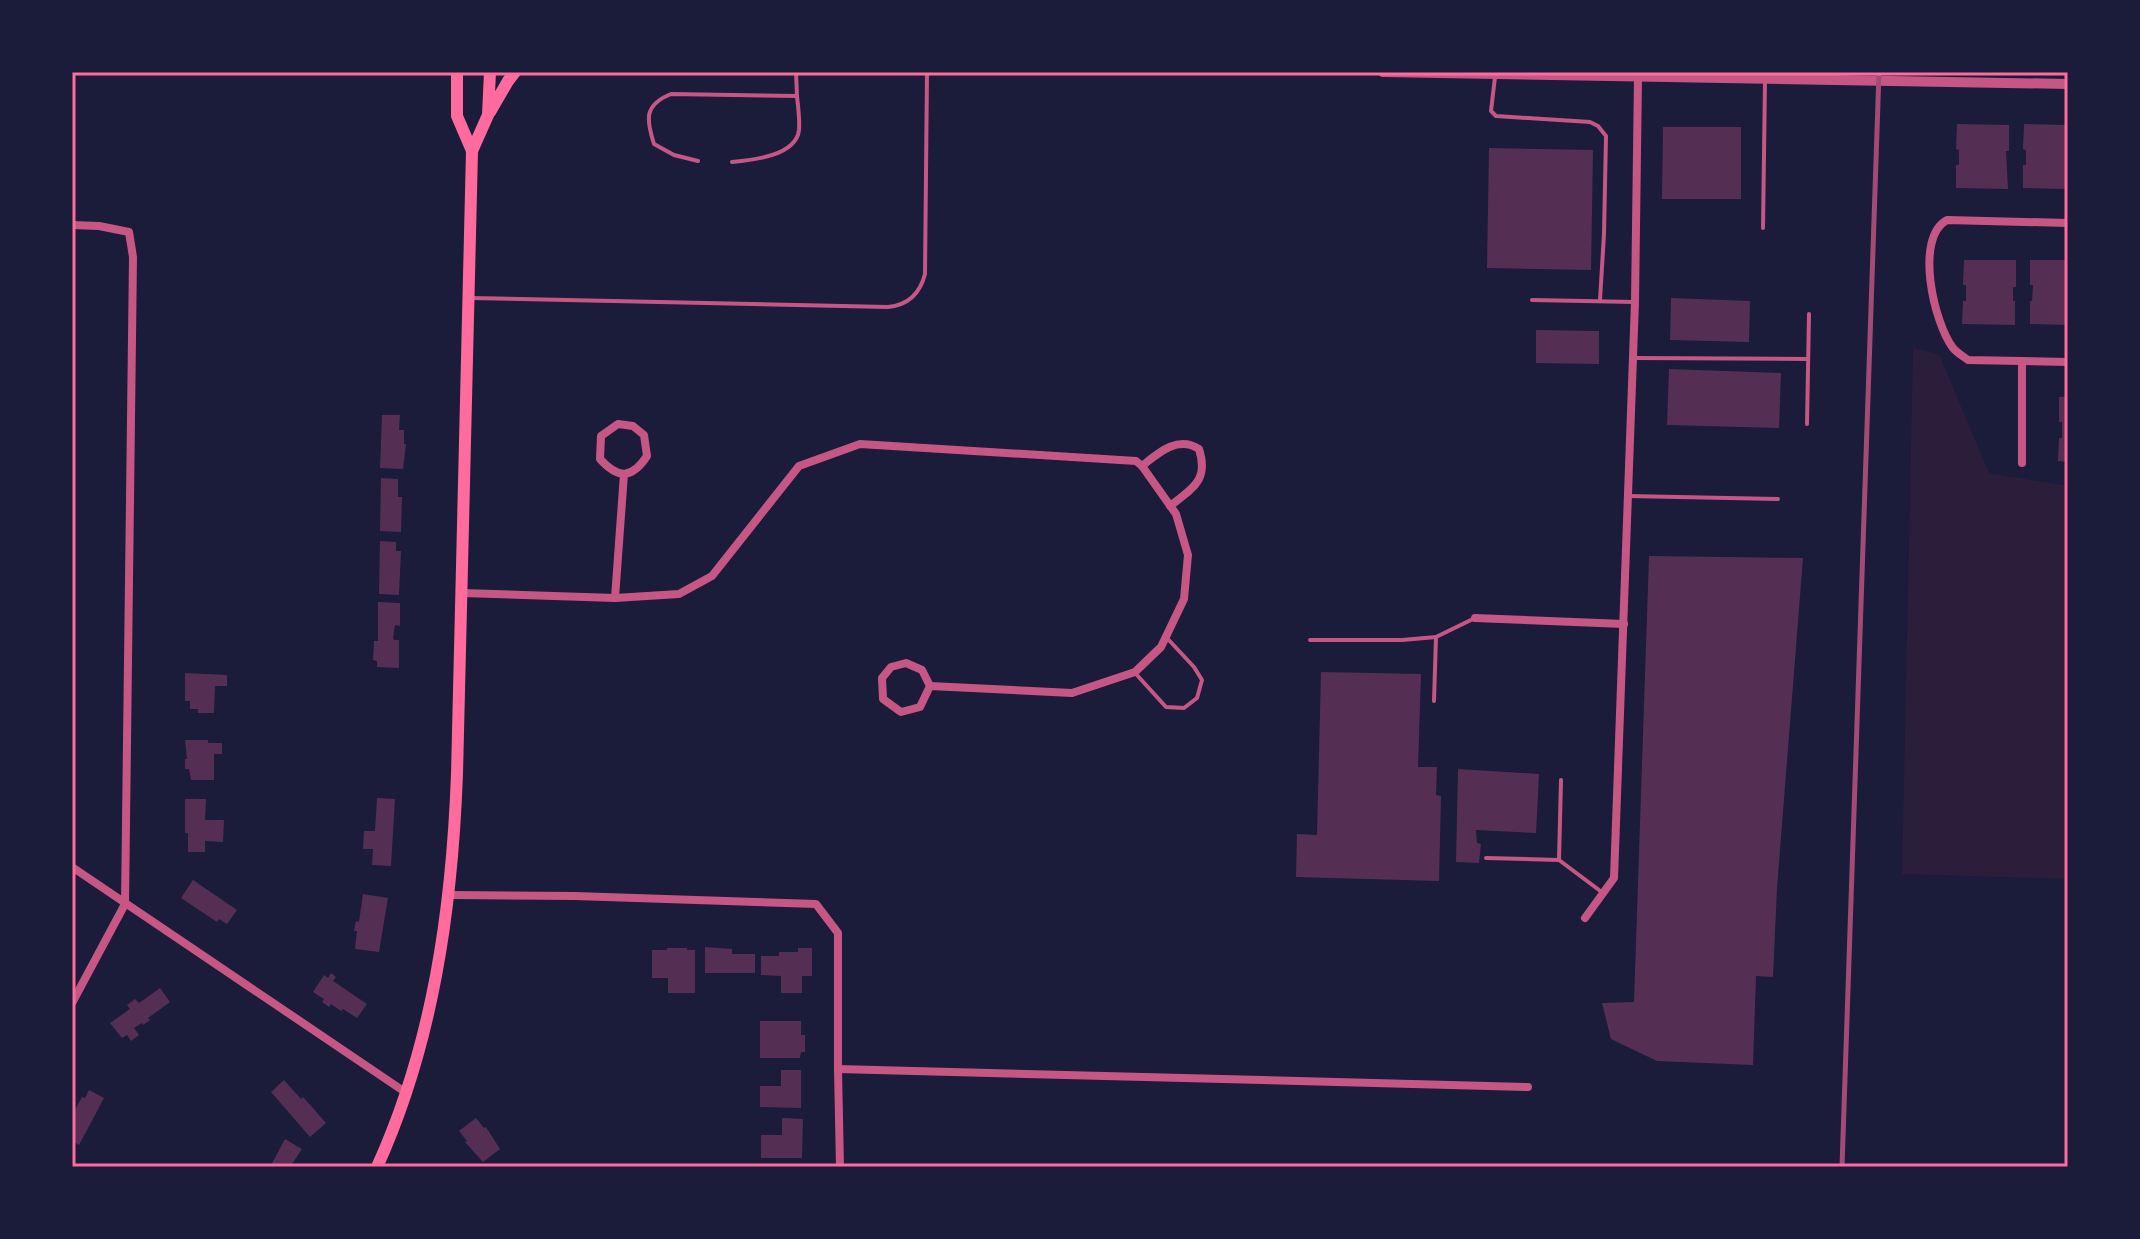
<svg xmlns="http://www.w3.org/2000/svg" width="2140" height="1239" font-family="'Zilla Slab',serif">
<rect width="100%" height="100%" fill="#1b1b3a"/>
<polygon fill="#2a1e3b" points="1913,348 1939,354 1989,473 2068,486 2068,879 1902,874"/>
<g fill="#542f53">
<polygon points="1957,124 2009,125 2009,151 2006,151 2008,189 1956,188 1956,165 1959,165 1959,150 1956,149"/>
<polygon points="2024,124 2068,125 2068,189 2023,188 2023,165 2026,165 2026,150 2023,149"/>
<polygon points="1663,127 1741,127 1741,199 1662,199"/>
<polygon points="1489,148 1593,150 1591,270 1487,268"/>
<polygon points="1964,260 2016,260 2016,287 2013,287 2013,301 2015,301 2015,325 1962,324 1963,301 1966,301 1966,285 1963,285"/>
<polygon points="2030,260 2068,260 2068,325 2030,324 2030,301 2032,301 2033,285 2030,285"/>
<polygon points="1671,298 1750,301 1749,342 1670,340"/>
<polygon points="1536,330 1599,331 1599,364 1536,363"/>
<polygon points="1669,369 1781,373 1779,428 1667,425"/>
<polygon points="2059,397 2068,397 2068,462 2058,461 2059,438 2062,438 2062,422 2059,422"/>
<polygon points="382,415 400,415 399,430 404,430 404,444 406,444 403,469 380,468"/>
<polygon points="381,478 398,479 398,497 402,497 401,532 380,531"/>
<polygon points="380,541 396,542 396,551 401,551 399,595 379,594"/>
<polygon points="1649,556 1803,558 1777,888 1773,977 1756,976 1753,1065 1657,1061 1611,1039 1602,1003 1634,1002"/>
<polygon points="378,602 400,603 400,626 395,625 393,638 394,640 399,640 399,668 377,667 377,661 373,660 374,641 378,641"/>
<polygon points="1321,672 1421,674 1418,767 1437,767 1436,795 1441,796 1439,881 1296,877 1297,834 1317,835"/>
<polygon points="185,673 227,675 227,686 215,686 214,713 198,713 198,709 190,709 190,701 185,701"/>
<polygon points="185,740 208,740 208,743 222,743 222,754 214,754 214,780 191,780 189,769 185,769 185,759 187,759"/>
<polygon points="1458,769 1539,774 1536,833 1476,830 1477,843 1481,844 1479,863 1456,862"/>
<polygon points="377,798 395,799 391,866 372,865 373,849 363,849 364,831 375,831"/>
<polygon points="185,799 206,799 205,820 224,820 223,842 205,841 205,852 188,852 188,833 185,833"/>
<polygon points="193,880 237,910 227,924 219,919 217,922 181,898"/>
<polygon points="363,894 388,898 379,952 355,949 357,931 354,931 356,921 359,922"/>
<polygon points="705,947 732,949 732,954 755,954 755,973 705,973"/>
<polygon points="667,948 687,948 687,950 695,950 695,993 668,993 668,978 652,978 652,950 667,950"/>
<polygon points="798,948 812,948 812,976 802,976 802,993 781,993 781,976 761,975 761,956 779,956 779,952 798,952"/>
<polygon points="331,973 336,977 333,981 367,1004 357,1018 343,1009 341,1011 331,1004 329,1007 322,1002 324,999 313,992 324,975 328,978"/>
<polygon points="160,988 170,1002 148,1018 150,1020 143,1025 142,1023 134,1028 139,1035 131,1041 127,1035 122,1038 110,1023 130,1009 127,1005 135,999 139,1003"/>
<polygon points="760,1021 801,1021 801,1035 805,1035 805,1052 801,1052 800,1058 760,1058"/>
<polygon points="781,1070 801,1070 801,1108 760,1107 760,1086 781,1086"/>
<polygon points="284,1080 301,1099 303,1097 326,1123 310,1137 271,1092"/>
<polygon points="89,1090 104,1098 79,1145 72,1141 72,1115 82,1097 85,1098"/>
<polygon points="476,1118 484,1128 486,1127 500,1149 483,1162 465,1142 467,1141 459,1131"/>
<polygon points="782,1118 803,1119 802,1158 761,1158 761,1135 782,1135"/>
<polygon points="285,1139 302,1149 290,1167 270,1167"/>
</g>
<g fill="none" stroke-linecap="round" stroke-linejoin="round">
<g stroke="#c65784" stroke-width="4">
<polyline points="796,72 797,96"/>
<polyline points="1495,77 1491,111 1496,116 1590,122 1598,126 1606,136 1604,234 1600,300"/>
<path d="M698,161l-24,-6 -20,-11c-8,-25 -10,-39 17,-50l126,2c1,11 3,23 2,34 -3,26 -46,30 -67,32"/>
<polyline points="1763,228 1765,81"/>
<path d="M471,298l417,9c20,-2 32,-13 37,-33l2,-202"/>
<polyline points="1532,300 1635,302"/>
<polyline points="1635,358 1808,359"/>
<polyline points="1807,424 1809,314"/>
<polyline points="1628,496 1778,499"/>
<polyline points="1310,640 1402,640 1436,637 1475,618"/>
<polyline points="1136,674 1166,707 1184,708 1197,698 1202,680 1194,667 1166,637"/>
<polyline points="1434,701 1436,637"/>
<polyline points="1486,858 1559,860 1603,893"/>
<polyline points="1559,860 1561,780"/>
</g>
<g stroke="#c65784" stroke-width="8">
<path d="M2068,223l-121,-3c-33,18 -13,103 6,128 4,5 10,8 15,12l100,2"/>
<polyline points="72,225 99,226 129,232 133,257 125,904 72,1003"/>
<path d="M618,424l15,2 11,9 3,21c-15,23 -29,23 -47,3l1,-23z"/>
<polyline points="2022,463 2022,361"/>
<path d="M1142,466c16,-13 36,-31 57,-17 10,31 -6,39 -29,57"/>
<polyline points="462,593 615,598 679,594 712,576 799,466 860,444 1136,461 1142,466 1176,514 1188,555 1184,599 1161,647 1135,672 1072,693 930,686"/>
<polyline points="615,598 624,474"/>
<polyline points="1475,618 1624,624"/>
<polygon points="906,663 922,670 930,686 920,707 901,712 883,699 882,678 891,667"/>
<polyline points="72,867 405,1092"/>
<polyline points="450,895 575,896 816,904 838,933 838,1069 840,1167"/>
<polyline points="1585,918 1614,878 1635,302 1638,77"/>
<polyline points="838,1069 1528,1087"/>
</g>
<polyline stroke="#c65784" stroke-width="10" points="1383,72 2068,84"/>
<g stroke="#ff6b9d" stroke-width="12">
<polyline points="457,72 457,116 472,151"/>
<polyline points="490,112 508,81 515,72"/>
<path d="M377,1167c56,-123 75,-258 80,-393l15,-623 16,-36 2,-43"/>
</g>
<polyline stroke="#a44b75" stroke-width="5" points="1842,1167 1879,72"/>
</g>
<rect width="2140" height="1239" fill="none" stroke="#1b1b3a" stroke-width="148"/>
<rect x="74" y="74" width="1992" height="1091" fill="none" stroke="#ff6b9d" stroke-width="3"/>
</svg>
